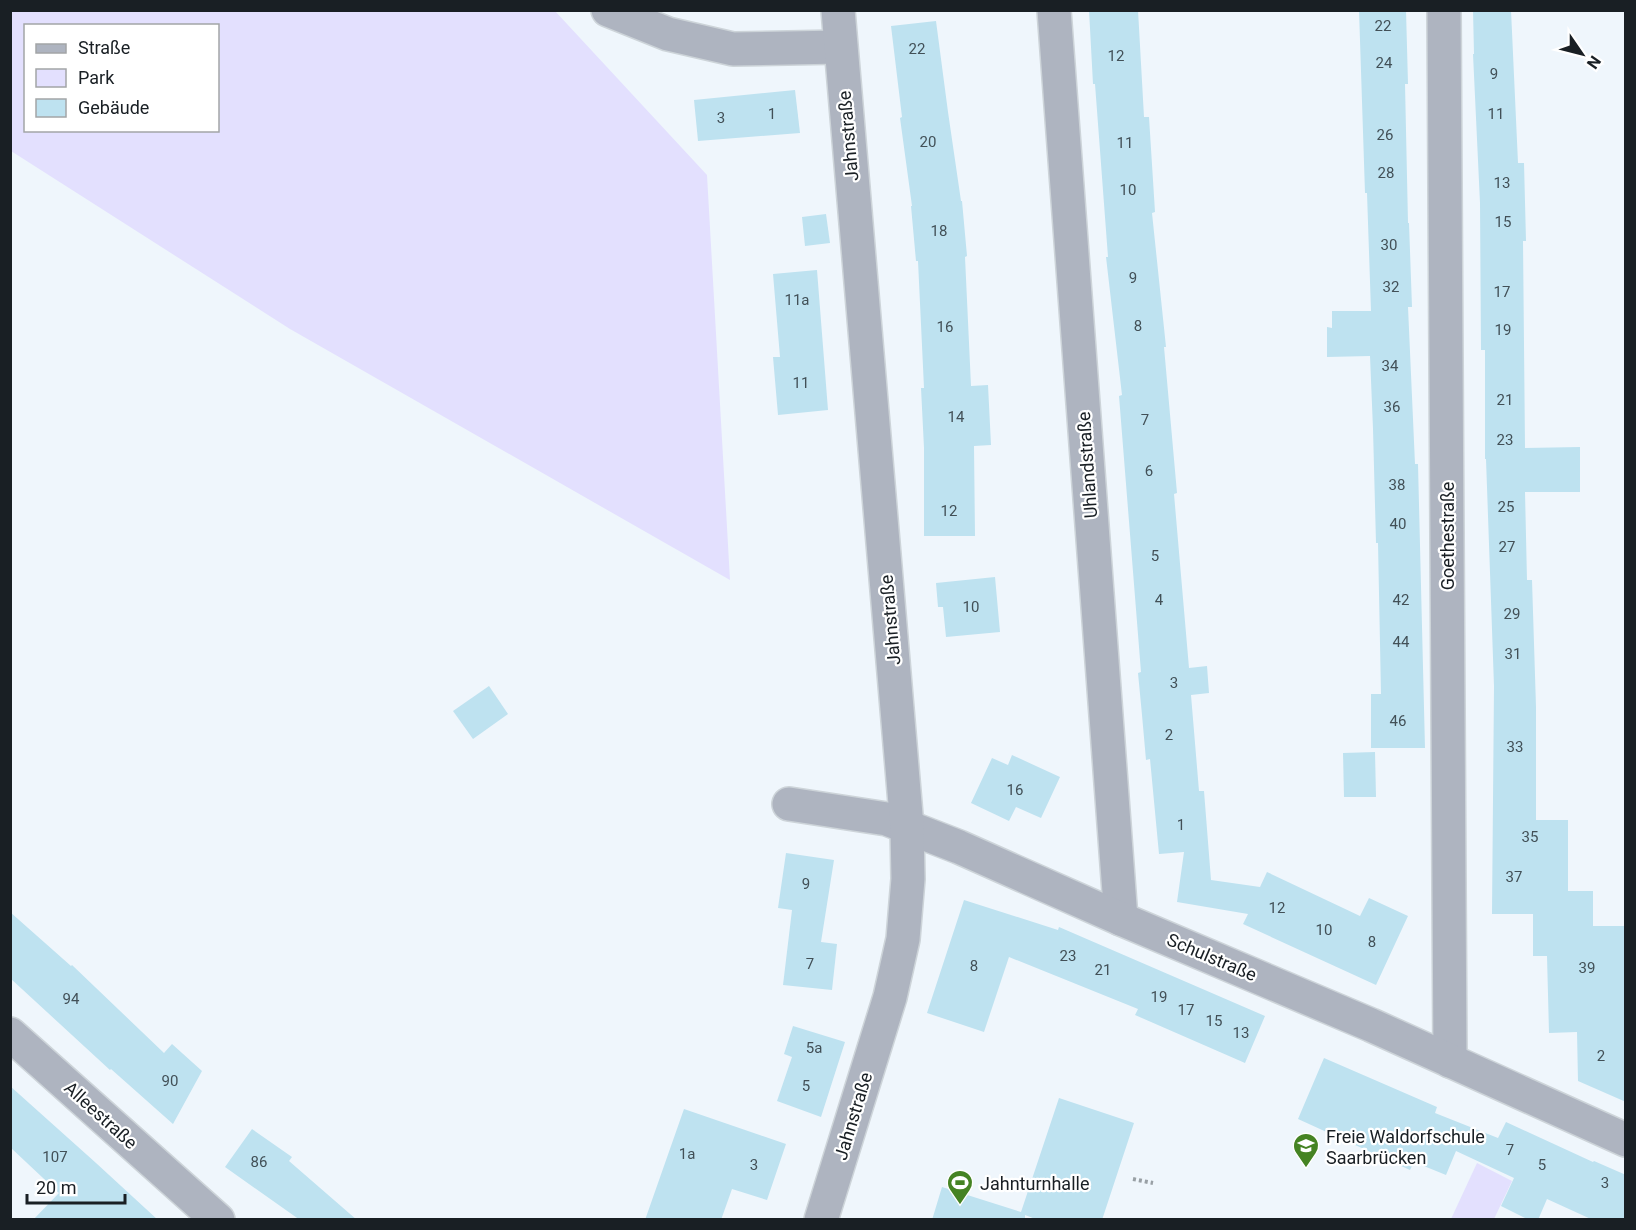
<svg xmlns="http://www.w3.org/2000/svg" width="1636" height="1230" font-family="Roboto,sans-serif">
<rect width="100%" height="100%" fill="#eff6fc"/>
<g fill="#e3e0fe" fill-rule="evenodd">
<path d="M10,11h545l152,164 23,405 -440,-251 -279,-178zM26,26h192v104h-192z"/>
<polygon points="1477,1163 1512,1181 1494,1219 1451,1219"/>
</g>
<g fill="#bee2f0">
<polygon points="1089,10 1138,10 1144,117 1149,117 1155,212 1152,213 1166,347 1164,347 1177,493 1174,494 1189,668 1207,666 1209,693 1191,695 1199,791 1204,791 1211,880 1260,887 1267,872 1360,916 1369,898 1408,916 1376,985 1243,924 1248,914 1177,902 1184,852 1159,854 1150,759 1146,760 1142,715 1138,673 1141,672 1119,396 1122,395 1106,257 1108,257 1095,84 1093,84"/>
<polygon points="1359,10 1406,10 1408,84 1405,84 1408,223 1409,223 1412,307 1408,307 1415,464 1418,464 1425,748 1371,748 1371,694 1381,694 1378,543 1376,543 1373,429 1370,356 1327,357 1327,327 1332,328 1332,311 1371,311 1367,193 1365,193"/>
<polygon points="1473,10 1511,10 1518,163 1524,163 1526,241 1523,241 1525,448 1580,447 1580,492 1525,492 1527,580 1532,580 1536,707 1536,820 1568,820 1568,891 1593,891 1593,926 1626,926 1626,1102 1578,1081 1577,1032 1549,1033 1547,956 1533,956 1533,914 1492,914 1494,686 1486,459 1485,459 1485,350 1481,350 1480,203 1473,54 1474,54"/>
<polygon points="936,21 948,112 961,201 962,201 967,256 965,257 971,386 988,385 991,445 974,446 975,536 924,536 924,448 921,388 924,388 918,261 916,261 911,206 912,206 900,118 902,117 891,26"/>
<polygon points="795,90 800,133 698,141 694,100"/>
<polygon points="826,214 830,243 805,246 802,217"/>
<polygon points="817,270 828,410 778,415 773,357 780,357 773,274"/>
<polygon points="995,577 1000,632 946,637 943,607 938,607 936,583"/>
<polygon points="489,686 508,714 473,739 453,711"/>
<polygon points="1375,752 1376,797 1344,797 1343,753"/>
<polygon points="1012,755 1060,777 1041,818 1016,807 1009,821 971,803 992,758 1008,765"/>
<polygon points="786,853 834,860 821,942 837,944 832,990 783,985 792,910 778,908"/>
<polygon points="964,900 1058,930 1059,927 1265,1016 1245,1063 1135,1015 1138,1009 1009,957 984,1032 927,1013"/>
<polygon points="10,912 71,966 72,965 164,1053 172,1044 202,1071 173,1124 111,1069 110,1070 10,978"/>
<polygon points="793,1026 845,1042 821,1117 777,1101 792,1057 784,1054"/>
<polygon points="1324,1058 1437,1107 1435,1113 1498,1138 1506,1122 1593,1162 1594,1161 1626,1175 1626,1220 1593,1220 1547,1199 1538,1220 1529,1220 1501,1206 1514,1178 1456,1151 1446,1175 1414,1162 1410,1170 1298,1119"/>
<polygon points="10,1086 96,1163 158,1220 33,1220 59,1193 10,1147"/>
<polygon points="1059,1098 1134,1123 1102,1220 1038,1220 1025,1215 1025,1220 932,1220 942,1187 1021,1212"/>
<polygon points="684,1109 786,1144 767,1200 732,1189 721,1220 645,1220"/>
<polygon points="252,1129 292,1157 289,1161 357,1220 300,1220 225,1167"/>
</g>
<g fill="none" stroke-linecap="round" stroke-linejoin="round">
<defs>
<g id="minor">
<polyline points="608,10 668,34 733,49 840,47"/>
<polyline points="1054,10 1121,919"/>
<polyline points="1444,10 1450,1061"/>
<polyline points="789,804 887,819 959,847 1121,919 1371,1025 1626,1140"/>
<polyline points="10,1034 218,1220"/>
<polyline points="821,1220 890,997 903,939 908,879 907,827 838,10"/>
</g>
</defs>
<use href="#minor" stroke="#cdd4d9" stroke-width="36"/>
<polyline stroke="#99a0a5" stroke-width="4" stroke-dasharray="3 3" stroke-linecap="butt" points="1133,1179 1153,1183"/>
<use href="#minor" stroke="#aeb4c0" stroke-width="33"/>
</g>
<defs>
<symbol id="school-pin" viewBox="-11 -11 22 30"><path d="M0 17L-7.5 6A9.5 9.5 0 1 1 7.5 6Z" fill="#458323" stroke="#fff"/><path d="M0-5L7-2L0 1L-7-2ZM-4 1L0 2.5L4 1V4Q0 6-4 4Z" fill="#fff"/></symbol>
<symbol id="stadium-pin" viewBox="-11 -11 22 30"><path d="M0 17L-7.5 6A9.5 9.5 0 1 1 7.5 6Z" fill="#458323" stroke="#fff"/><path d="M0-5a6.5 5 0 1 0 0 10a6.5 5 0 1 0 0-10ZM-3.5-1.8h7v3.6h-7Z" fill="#fff"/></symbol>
</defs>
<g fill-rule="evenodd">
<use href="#school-pin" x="1291" y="1131" width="30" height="40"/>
<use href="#stadium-pin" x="945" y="1168" width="30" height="40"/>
</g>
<g text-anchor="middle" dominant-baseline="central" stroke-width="4.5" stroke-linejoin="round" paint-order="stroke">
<g font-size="15" fill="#425057">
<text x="1383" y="26">22</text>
<text x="917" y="49">22</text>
<text x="1116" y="56">12</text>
<text x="1384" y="63">24</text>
<text x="1494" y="74">9</text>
<text x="772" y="114">1</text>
<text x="1496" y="114">11</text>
<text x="721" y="118">3</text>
<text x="1385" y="135">26</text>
<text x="928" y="142">20</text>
<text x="1125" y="143">11</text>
<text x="1386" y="173">28</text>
<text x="1502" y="183">13</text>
<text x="1128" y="190">10</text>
<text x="1503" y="222">15</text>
<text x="939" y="231">18</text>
<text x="1389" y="245">30</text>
<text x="1133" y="278">9</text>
<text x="1391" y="287">32</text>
<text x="1502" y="292">17</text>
<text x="797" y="300">11a</text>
<text x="1138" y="326">8</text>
<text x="945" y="327">16</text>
<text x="1503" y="330">19</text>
<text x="1390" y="366">34</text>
<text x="801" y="383">11</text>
<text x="1505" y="400">21</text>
<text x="1392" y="407">36</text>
<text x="956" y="417">14</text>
<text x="1145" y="420">7</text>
<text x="1505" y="440">23</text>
<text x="1149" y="471">6</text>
<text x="1397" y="485">38</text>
<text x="1506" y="507">25</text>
<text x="949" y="511">12</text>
<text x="1398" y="524">40</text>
<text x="1507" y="547">27</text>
<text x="1155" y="556">5</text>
<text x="1159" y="600">4</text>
<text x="1401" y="600">42</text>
<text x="971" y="607">10</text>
<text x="1512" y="614">29</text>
<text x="1401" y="642">44</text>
<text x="1513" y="654">31</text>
<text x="1174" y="683">3</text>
<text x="1398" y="721">46</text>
<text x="1169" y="735">2</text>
<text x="1515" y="747">33</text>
<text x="1015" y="790">16</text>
<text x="1181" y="825">1</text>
<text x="1530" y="837">35</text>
<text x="1514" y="877">37</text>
<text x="806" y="884">9</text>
<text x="1277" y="908">12</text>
<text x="1324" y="930">10</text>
<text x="1372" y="942">8</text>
<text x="1068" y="956">23</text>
<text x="810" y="964">7</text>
<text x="974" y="966">8</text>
<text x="1587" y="968">39</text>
<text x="1103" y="970">21</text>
<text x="1159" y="997">19</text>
<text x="71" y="999">94</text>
<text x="1186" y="1010">17</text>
<text x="1214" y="1021">15</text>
<text x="1241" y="1033">13</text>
<text x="814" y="1048">5a</text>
<text x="1601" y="1056">2</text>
<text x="170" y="1081">90</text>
<text x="806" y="1086">5</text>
<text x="1510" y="1150">7</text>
<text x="687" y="1154">1a</text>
<text x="55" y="1157">107</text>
<text x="259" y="1162">86</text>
<text x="754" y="1165">3</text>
<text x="1542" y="1165">5</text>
<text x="1605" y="1183">3</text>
</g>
<g font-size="18" fill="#191f24" stroke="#fff">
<text transform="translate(848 136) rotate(-95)">Jahnstraße</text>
<text transform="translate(1087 465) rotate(-94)">Uhlandstraße</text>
<text transform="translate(1447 536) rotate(-90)">Goethestraße</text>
<text transform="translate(890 620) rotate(-95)">Jahnstraße</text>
<text transform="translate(1212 957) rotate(23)">Schulstraße</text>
<text transform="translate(101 1115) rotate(42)">Alleestraße</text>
<text transform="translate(853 1116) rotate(-73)">Jahnstraße</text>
</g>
<g font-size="18" fill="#191f24" stroke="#fff" text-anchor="start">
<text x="1326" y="1136">Freie Waldorfschule<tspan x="1326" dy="21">Saarbrücken</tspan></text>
<text x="980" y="1183">Jahnturnhalle</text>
</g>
</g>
<rect width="1636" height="1230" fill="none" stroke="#191f24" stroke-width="24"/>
<rect x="24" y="24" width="195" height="108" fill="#ffffff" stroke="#a3a5a7" stroke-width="1.5"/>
<rect x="36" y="44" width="30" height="9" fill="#aeb4c0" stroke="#a3a5a7" stroke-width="1.5"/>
<text x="78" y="54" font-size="18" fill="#191f24">Straße</text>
<rect x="36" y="69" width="30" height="18" fill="#e3e0fe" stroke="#a3a5a7" stroke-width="1.5"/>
<text x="78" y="84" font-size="18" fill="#191f24">Park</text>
<rect x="36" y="99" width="30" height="18" fill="#bee2f0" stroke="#a3a5a7" stroke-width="1.5"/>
<text x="78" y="114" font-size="18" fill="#191f24">Gebäude</text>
<g transform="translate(1582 54) rotate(125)" stroke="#ffffff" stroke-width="4.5" paint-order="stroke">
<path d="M0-4.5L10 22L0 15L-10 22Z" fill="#191f24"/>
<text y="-9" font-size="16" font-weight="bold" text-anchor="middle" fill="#191f24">N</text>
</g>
<path d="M27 1194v9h98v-9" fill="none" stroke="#191f24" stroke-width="3"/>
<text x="36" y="1194" font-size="18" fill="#191f24" stroke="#ffffff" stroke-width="4.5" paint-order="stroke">20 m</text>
</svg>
